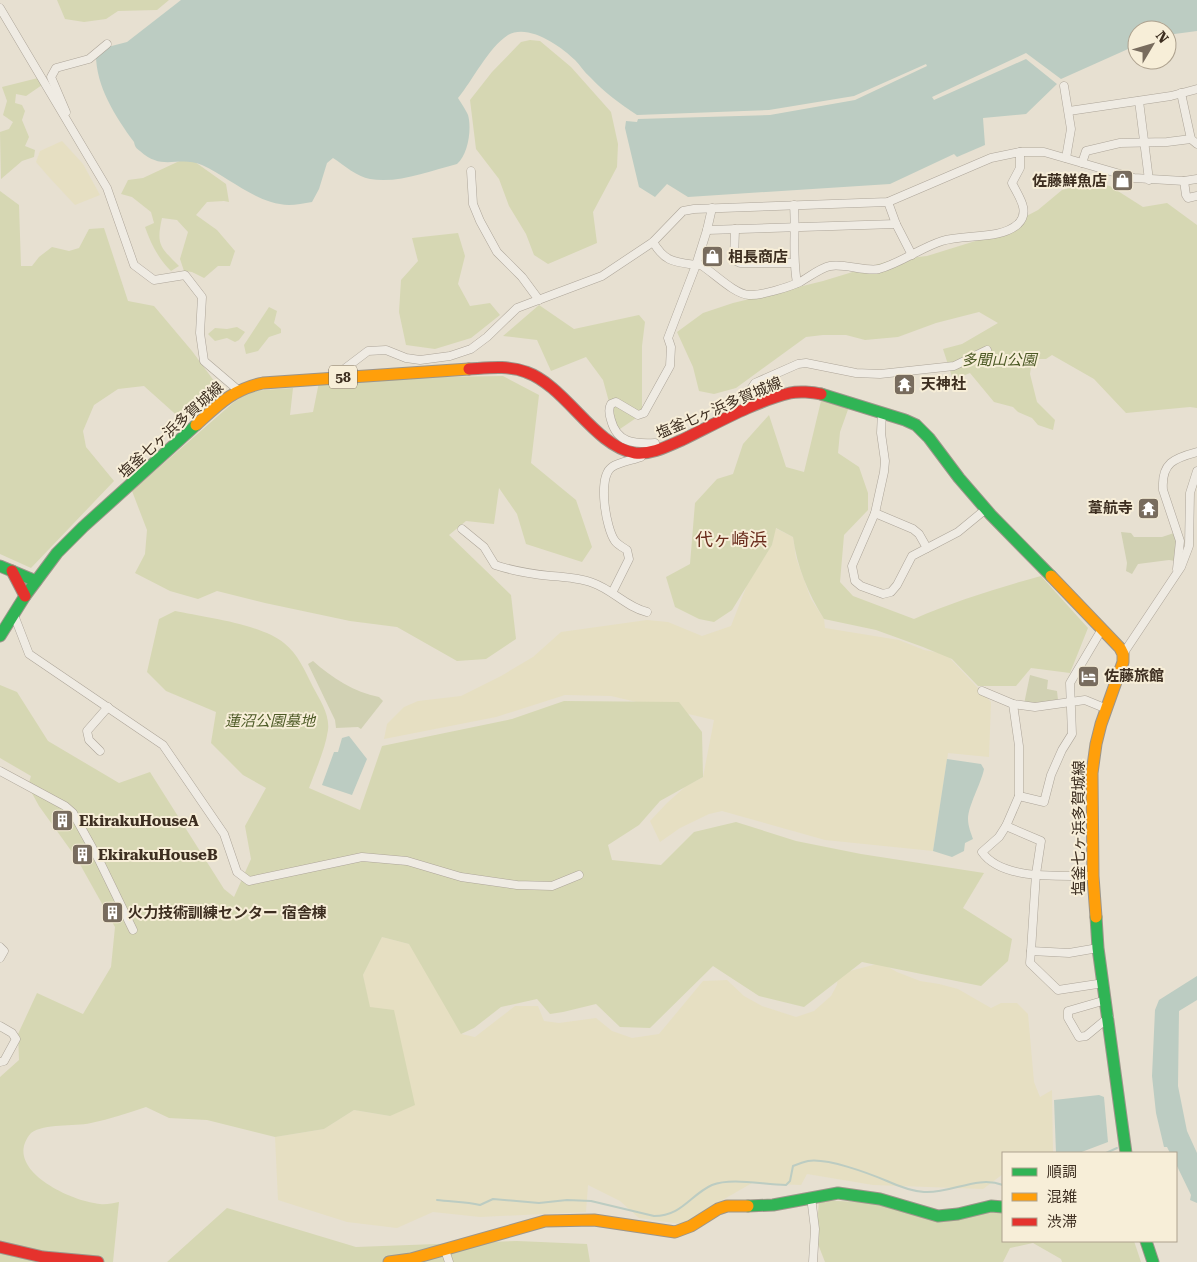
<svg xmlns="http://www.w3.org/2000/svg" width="1197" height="1262" font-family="'Roboto Serif','Noto Sans JP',serif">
<rect width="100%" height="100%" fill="#e7e0d1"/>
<g fill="#e6dfc2">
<polygon points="62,141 83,164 100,195 75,205 48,176 36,162 40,151"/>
<polygon points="775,528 793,537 796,558 811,599 824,619 825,628 899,640 924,650 946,654 991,702 989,757 948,753 933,851 825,840 722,811 709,814 680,828 660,842 650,821 667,803 685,787 703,777 714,720 611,696 565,695 496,717 384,739 387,724 404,707 418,701 461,696 501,676 533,657 561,632 647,620 668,622 702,636 731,626 747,585 772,545"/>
<polygon points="382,937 409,944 448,996 461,1034 475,1037 515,1006 538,1006 544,1021 559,1023 596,1018 612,1031 632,1038 659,1034 703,981 727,980 744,996 762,1006 796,1017 814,1011 831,996 837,985 838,974 881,963 897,972 920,981 939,984 958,989 991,1008 1001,1003 1017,1003 1028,1014 1034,1082 1040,1097 1052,1090 1053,1153 1003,1153 1003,1174 983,1189 873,1185 807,1174 801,1185 752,1183 681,1224 639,1218 620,1201 588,1185 586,1212 480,1217 433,1212 397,1228 347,1222 278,1200 275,1137 324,1129 354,1110 390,1116 363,975"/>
</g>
<g fill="#d6d7b3">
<polygon points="57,0 169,0 157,10 118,11 106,19 84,22 65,19"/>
<polygon points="530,40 540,41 571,67 611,112 618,144 617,167 593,212 597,243 548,264 534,255 526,234 509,206 499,179 476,149 470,100 492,72 521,42"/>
<polygon points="38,78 42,85 26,96 16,94 15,103 22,105 25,111 22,120 29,137 25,146 35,150 34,157 22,161 1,179 0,132 9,129 13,122 3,115 7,101 2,87"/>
<path d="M188,157l38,27 3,18 -5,-1 -17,1 -11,13 21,15 18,21 -5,15h-12l-14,12 -12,-6 -8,-1 -4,-12 8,-27 -11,-12 -15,-2c-6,27 -2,29 17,48l-8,5c-13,-13 -20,-27 -26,-44l9,-4 -3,-11 -19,-15 -11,-3 7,-14 15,-2z"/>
<polygon points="1088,182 1110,186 1143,207 1167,203 1197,225 1197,408 1190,407 1126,413 1094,379 1052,355 1046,359 1032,359 1030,374 1037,402 1055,420 1053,430 1038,425 1032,418 1018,412 1013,407 994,402 970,373 953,380 943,349 962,344 998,323 979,312 936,323 898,337 865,340 846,335 823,335 806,337 736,388 714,394 699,391 693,367 677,332 703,313 733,303 823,281 892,260 927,256 985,238 1038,210 1062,190"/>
<polygon points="0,191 19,205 21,266 32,266 39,257 52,247 69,251 79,248 89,229 104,228 128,301 154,306 192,351 217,385 182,420 144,386 118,389 94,405 83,431 86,447 114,481 31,568 0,554"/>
<polygon points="458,233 465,256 458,284 470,306 490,303 500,315 471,338 435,349 406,345 399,312 401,280 418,261 412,238"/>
<polygon points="539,305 574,329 639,315 645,322 642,346 642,414 617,431 603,380 586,357 551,371 537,340 503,336"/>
<polygon points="269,307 277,311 274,323 281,329 281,333 269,337 258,351 246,354 244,345"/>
<polygon points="237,327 245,332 239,340 235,342 227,338 215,341 208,334 215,328 227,329"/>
<polygon points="503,376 539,395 531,463 576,500 592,547 582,562 526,544 517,514 499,488 494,524 466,521 449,535 511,595 516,639 486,659 457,661 397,627 350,621 265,603 217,591 198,599 170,591 135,573 145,554 147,530 132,491 234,402 251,391 293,388 290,415 313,412 319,382 372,378"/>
<path d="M821,401l29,3 -10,28 -2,21 21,14 9,26v17l-24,25 -4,47 13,14 61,23c41,-18 84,-31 127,-43l47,52 -18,45 -39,-5 -15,18h-38l-26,-27 -29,-12 -47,-17 -52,-11c-16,-26 -27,-52 -31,-82l-17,-9 -4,17 -40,65 -18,12 -15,-3 -24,-12 -9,-30 24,-13 5,-61 22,-24 16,-5 10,-30 26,-29 17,52 18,5z"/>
<path d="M175,611c29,6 86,13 109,32 14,11 21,28 29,44 7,13 17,28 15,43 -3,20 -12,39 -19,58l51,22 22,-64 130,-27 52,-18 115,1 23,30 1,45 -43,24 -21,24 -31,20 4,15 49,5 33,-33 42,-10 60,19 65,13 123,19 -21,35 49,31 -4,22 -27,25 -119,-24 -58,45 -45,-11 -46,-30 -63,62 -30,-1 -24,-23 -33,8 -13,2 -13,-15 -36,8 -27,21 -13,6 -52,-90 -27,-7 -19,38 7,32 24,3 21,95 -25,11 -36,-6 -30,19 -49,8 -68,-17 -38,-2 -23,-11c-18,6 -36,12 -55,16 -18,4 -46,0 -60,10 -31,36 41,69 69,71 6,1 13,-1 19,-2l-6,60h-113v-185l19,-17 -1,-26 19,-41 46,21 28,-47 4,-40 -38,-68 -38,-53 -11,-20 3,-10 -31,-18v-73l17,7 31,49 71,42 31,-11 74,117 10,8 17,-38 -6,-33 21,-38 -23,-13 -32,-32 5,-31 -50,-21 -19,-19 12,-53z"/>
<polygon points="819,1200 877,1203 927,1219 942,1220 997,1211 1003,1212 1003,1241 1134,1241 1141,1262 1062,1262 1061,1259 1033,1243 1010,1248 1003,1262 825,1262 816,1239"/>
<polygon points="227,1208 356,1247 517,1241 587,1244 590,1262 167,1262"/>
</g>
<g fill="#d1d1b3">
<polygon points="1121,532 1131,533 1134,537 1162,537 1174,533 1177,542 1175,561 1169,560 1138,564 1132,574 1126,571 1127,563"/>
<path d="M313,661c19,17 41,31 66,36l4,4 -22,28 -3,-2 -22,1 -1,-8 -27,-56z"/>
<polygon points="1030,675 1048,680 1047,689 1057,691 1058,700 1040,705 1024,704"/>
</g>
<g fill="#bcccc2">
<path d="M181,0h1016v31l-30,4v-5h-30v15l-76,34 -35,-26 -94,44 2,3 92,-41 31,25 -31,30 -43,4 2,27 -28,12 -3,-3 -64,30 -202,13 -21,-13 -12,13 -16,-10 -14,-59 1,-7 11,1 1,-3 132,-4 85,-15 72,-34 -1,-2 -72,32 -85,14 -132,5c-17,-11 -33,-23 -47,-38 -6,-5 -10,-12 -15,-17 -14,-14 -47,-37 -67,-25 -20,13 -35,45 -50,63 3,5 8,12 10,17 4,14 0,40 -11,49 -28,7 -59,20 -87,15 -13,-2 -26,-14 -37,-21l-6,5 -8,26 -7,13c-8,1 -16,3 -23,3 -32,-1 -59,-27 -87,-40 -24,-10 -39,7 -62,-14 -4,-3 -5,-4 -6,-9 -19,-26 -39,-57 -38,-90l4,-3 27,-7z"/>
<polygon points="349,736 367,759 352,795 322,785 334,752 338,752 342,738"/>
<path d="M947,759l34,5 3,5c-3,15 -16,37 -16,50 0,7 3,14 5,20l-8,4 -1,8 -12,6 -19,-6z"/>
<polygon points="1197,976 1197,1000 1179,1011 1178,1086 1187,1131 1197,1153 1197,1203 1190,1200 1191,1195 1176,1164 1176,1153 1170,1153 1167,1147 1164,1147 1156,1113 1152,1076 1155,1010 1159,1000"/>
<polygon points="1099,1095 1104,1097 1108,1142 1079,1153 1056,1153 1054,1100"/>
</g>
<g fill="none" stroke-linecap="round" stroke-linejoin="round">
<g stroke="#bcccc2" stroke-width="2">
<polyline points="1106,1153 1117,1148"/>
<path d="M437,1200c14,2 29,1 43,5l13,-6 46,4 28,-3 24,1 63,15c28,0 36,-21 58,-31 20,-8 52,0 74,0l4,-4 3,-15c5,-2 10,-4 15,-5 20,-3 60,12 79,20 11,5 24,10 37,11 27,2 52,-17 79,-7"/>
</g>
<defs>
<g id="street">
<polyline points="0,8 107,188 134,265 154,280 185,275 202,297 200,333 204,361 238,390"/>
<polyline points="1064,86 1071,129 1066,158"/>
<polyline points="1181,93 1191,139 1197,144"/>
<polyline points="1139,101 1149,180"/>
<polyline points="1069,111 1171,96 1197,89"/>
<polyline points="66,112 51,77 56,68 89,59 107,44"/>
<polyline points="1082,163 1086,151 1120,143 1167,142 1191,139"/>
<polyline points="471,171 473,204 480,221 497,252 522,277 539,300"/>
<polyline points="1184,181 1186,195 1188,198 1197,196"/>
<polyline points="888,202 896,224 912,255"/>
<path d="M794,205c2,28 -2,50 3,78"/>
<path d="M712,208l-5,22 -11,35h5c13,8 33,29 48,30 11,1 40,-8 51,-13 9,-5 20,-14 30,-16 14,-3 35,6 49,3 22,-6 41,-21 63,-28 22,-7 59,-1 76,-17 13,-13 0,-28 -6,-41l8,-15v-16"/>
<polyline points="735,229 734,260 740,263 793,263"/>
<polyline points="707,230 896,224"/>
<path d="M653,242c12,20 21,20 43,23l-28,73 3,9 -1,19 -26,47 -6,2 -22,-13 -5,2c-3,5 -2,10 0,16 6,23 23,24 44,23l2,8"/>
<polyline points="337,377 339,373 368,351 386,350 406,358 420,360 450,356 471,349 487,337 517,308 602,276 653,242 683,211 694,209 888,202 991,158 1020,152 1044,152 1134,178 1184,181 1197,179"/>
<polyline points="754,406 751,389 755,383 798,364 806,363 856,373 880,374 954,366 987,350"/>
<polyline points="882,412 881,433 885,461 884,472 875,513 852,566 855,581 861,586 883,594 891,592 897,585 912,556 958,532 986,509"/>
<polyline points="875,513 913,529 919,534 927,548"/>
<path d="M462,529l22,18 11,18c18,6 37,9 56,11 14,1 29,2 42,7 20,7 33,24 54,29"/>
<path d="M1177,569l3,-28 -17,-51c-2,-27 11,-32 34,-38"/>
<path d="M613,591l16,-32 -2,-9c-3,-2 -9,-5 -12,-9 -9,-12 -18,-64 -3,-74 7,-5 21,-7 29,-10l2,-3"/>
<polyline points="14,615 29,654 163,745 224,834 237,872 249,881 362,857 407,861 461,877 517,885 552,886 579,875"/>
<polyline points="1123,654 1181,567 1189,546 1190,493 1197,471"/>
<polyline points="982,691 1013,704 1035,707 1085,700 1107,709"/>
<path d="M1013,704l6,42v50l-13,30 -7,11 -17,15c20,29 78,23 111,24"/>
<polyline points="100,751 89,740 87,731 108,707"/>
<polyline points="0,771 65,806 73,813 99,860 133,930"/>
<polyline points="1019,796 1044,802 1051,775 1062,750 1072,734 1070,683 1102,629"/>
<polyline points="1006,826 1041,841 1036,874 1031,951 1069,953 1098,948"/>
<polyline points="0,947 4,951 0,958"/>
<polyline points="1031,951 1030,963 1058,990 1104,983"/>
<polyline points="1106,1000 1068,1011 1068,1018 1079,1037 1086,1036 1109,1017"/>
<polyline points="0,1026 12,1033 16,1039 4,1061 0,1062"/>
<polyline points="811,1197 815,1229 813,1262"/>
<polyline points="445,1250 449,1262"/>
</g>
<g id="fast">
<polyline points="821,394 905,420 916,425 929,438 959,478 991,515 1051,576"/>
<polyline points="0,566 36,581"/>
<polyline points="0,636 25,596 57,553 83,527 196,425"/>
<polyline points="1096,917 1098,948 1126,1153"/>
<polyline points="748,1206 773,1205 838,1193 880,1199 938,1216 958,1214 991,1206 1003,1207"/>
<polyline points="1146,1241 1153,1262"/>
</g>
<g id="slow">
<path d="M196,425c22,-20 37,-36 67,-42l206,-14"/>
<polyline points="1051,576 1120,648 1123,654 1123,662 1101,724 1096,744 1092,773 1093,876 1096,917"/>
<polyline points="389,1262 411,1259 545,1221 594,1220 675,1232 691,1226 718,1209 727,1206 748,1206"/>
</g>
<g id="jam">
<path d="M469,369c18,-1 39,-4 57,3 40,14 68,74 109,81 16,2 33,-7 47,-13 35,-17 71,-38 108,-47 8,-2 23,-1 31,1"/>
<polyline points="12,571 25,596"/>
<polyline points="0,1247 43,1257 98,1262"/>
</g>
</defs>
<use href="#street" stroke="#ada599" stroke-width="9"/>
<use href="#fast" stroke="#9c958a" stroke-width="13"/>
<use href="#slow" stroke="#9c958a" stroke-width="13"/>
<use href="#jam" stroke="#9c958a" stroke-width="13"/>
<use href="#street" stroke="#efebe3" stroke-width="8"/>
<use href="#fast" stroke="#30b455" stroke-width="11"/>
<use href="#slow" stroke="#ff9f0a" stroke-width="11"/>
<use href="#jam" stroke="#e5322d" stroke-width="11"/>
</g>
<defs>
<symbol id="shop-square" viewBox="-11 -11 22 22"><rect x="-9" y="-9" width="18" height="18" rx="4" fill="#786c5e" stroke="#f7eed8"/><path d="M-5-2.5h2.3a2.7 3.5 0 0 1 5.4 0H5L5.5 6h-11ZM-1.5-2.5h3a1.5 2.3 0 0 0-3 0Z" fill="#fff"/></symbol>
<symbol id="temple-square" viewBox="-11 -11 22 22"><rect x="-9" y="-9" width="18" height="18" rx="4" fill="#786c5e" stroke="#f7eed8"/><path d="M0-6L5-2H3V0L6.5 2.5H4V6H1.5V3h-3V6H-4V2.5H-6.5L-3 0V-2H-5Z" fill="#fff"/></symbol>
<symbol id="hotel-square" viewBox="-11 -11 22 22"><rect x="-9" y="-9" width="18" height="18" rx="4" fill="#786c5e" stroke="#f7eed8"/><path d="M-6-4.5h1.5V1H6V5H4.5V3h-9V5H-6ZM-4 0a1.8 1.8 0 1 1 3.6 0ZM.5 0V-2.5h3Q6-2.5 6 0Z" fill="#fff"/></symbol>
<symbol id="building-square" viewBox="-11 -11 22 22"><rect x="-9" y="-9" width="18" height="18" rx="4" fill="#786c5e" stroke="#f7eed8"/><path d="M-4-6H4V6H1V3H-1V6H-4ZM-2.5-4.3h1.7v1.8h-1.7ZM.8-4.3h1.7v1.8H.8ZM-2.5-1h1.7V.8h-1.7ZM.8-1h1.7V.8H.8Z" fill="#fff"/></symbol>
</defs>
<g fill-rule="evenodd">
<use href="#shop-square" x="1110" y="168" width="25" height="25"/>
<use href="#shop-square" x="700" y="244" width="25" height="25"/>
<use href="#temple-square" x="892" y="372" width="25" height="25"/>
<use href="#temple-square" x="1136" y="496" width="25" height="25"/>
<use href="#hotel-square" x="1076" y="664" width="25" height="25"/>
<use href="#building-square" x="50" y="808" width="25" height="25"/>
<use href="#building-square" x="70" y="842" width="25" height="25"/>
<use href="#building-square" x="100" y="900" width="25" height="25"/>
</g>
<g text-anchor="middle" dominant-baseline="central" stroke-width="4" stroke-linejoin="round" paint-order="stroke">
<rect fill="#f7eed8" stroke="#756857" stroke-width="1" x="329" y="365.5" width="28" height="23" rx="4"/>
<g font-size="14" font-weight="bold" fill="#3d2e20">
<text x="343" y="377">58</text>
</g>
<g font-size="15" font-weight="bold" fill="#3d2e20" stroke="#f7eed8" text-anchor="start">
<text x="1107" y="181" text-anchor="end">佐藤鮮魚店</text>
<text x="728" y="257">相長商店</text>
<text x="921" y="384">天神社</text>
<text x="1133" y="508" text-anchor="end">葦航寺</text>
<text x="1104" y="676">佐藤旅館</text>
<text x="79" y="821">EkirakuHouseA</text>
<text x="98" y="855">EkirakuHouseB</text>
<text x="128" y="913">火力技術訓練センター 宿舎棟</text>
</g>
<g font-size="15" font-style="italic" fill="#4d5a26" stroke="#f7eed8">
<text x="999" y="360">多聞山公園</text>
<text x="270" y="721">蓮沼公園墓地</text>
</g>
<g font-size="15" fill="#3d2e20" stroke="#f7eed8">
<text transform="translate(719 408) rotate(-23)">塩釜七ヶ浜多賀城線</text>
<text transform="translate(171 430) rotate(-42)">塩釜七ヶ浜多賀城線</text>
<text transform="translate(1079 828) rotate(-90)">塩釜七ヶ浜多賀城線</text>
</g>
<g font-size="18" fill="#6b2e1e" stroke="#f7eed8">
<text x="731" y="539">代ヶ崎浜</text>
</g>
</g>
<rect x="1002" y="1152" width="175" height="90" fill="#f7eed8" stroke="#ada18e"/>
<rect x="1012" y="1168" width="25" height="8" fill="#30b455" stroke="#ada18e"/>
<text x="1047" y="1177" font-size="15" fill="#3d2e20">順調</text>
<rect x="1012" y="1193" width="25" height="8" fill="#ff9f0a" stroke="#ada18e"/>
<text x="1047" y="1202" font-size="15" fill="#3d2e20">混雑</text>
<rect x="1012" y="1218" width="25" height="8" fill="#e5322d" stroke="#ada18e"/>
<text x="1047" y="1227" font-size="15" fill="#3d2e20">渋滞</text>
<g transform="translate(1152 45) rotate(52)"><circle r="24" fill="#f7eed8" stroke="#ada18e"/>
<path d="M0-4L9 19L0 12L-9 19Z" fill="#786c5e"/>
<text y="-8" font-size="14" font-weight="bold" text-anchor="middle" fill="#3d2e20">N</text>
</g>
</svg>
